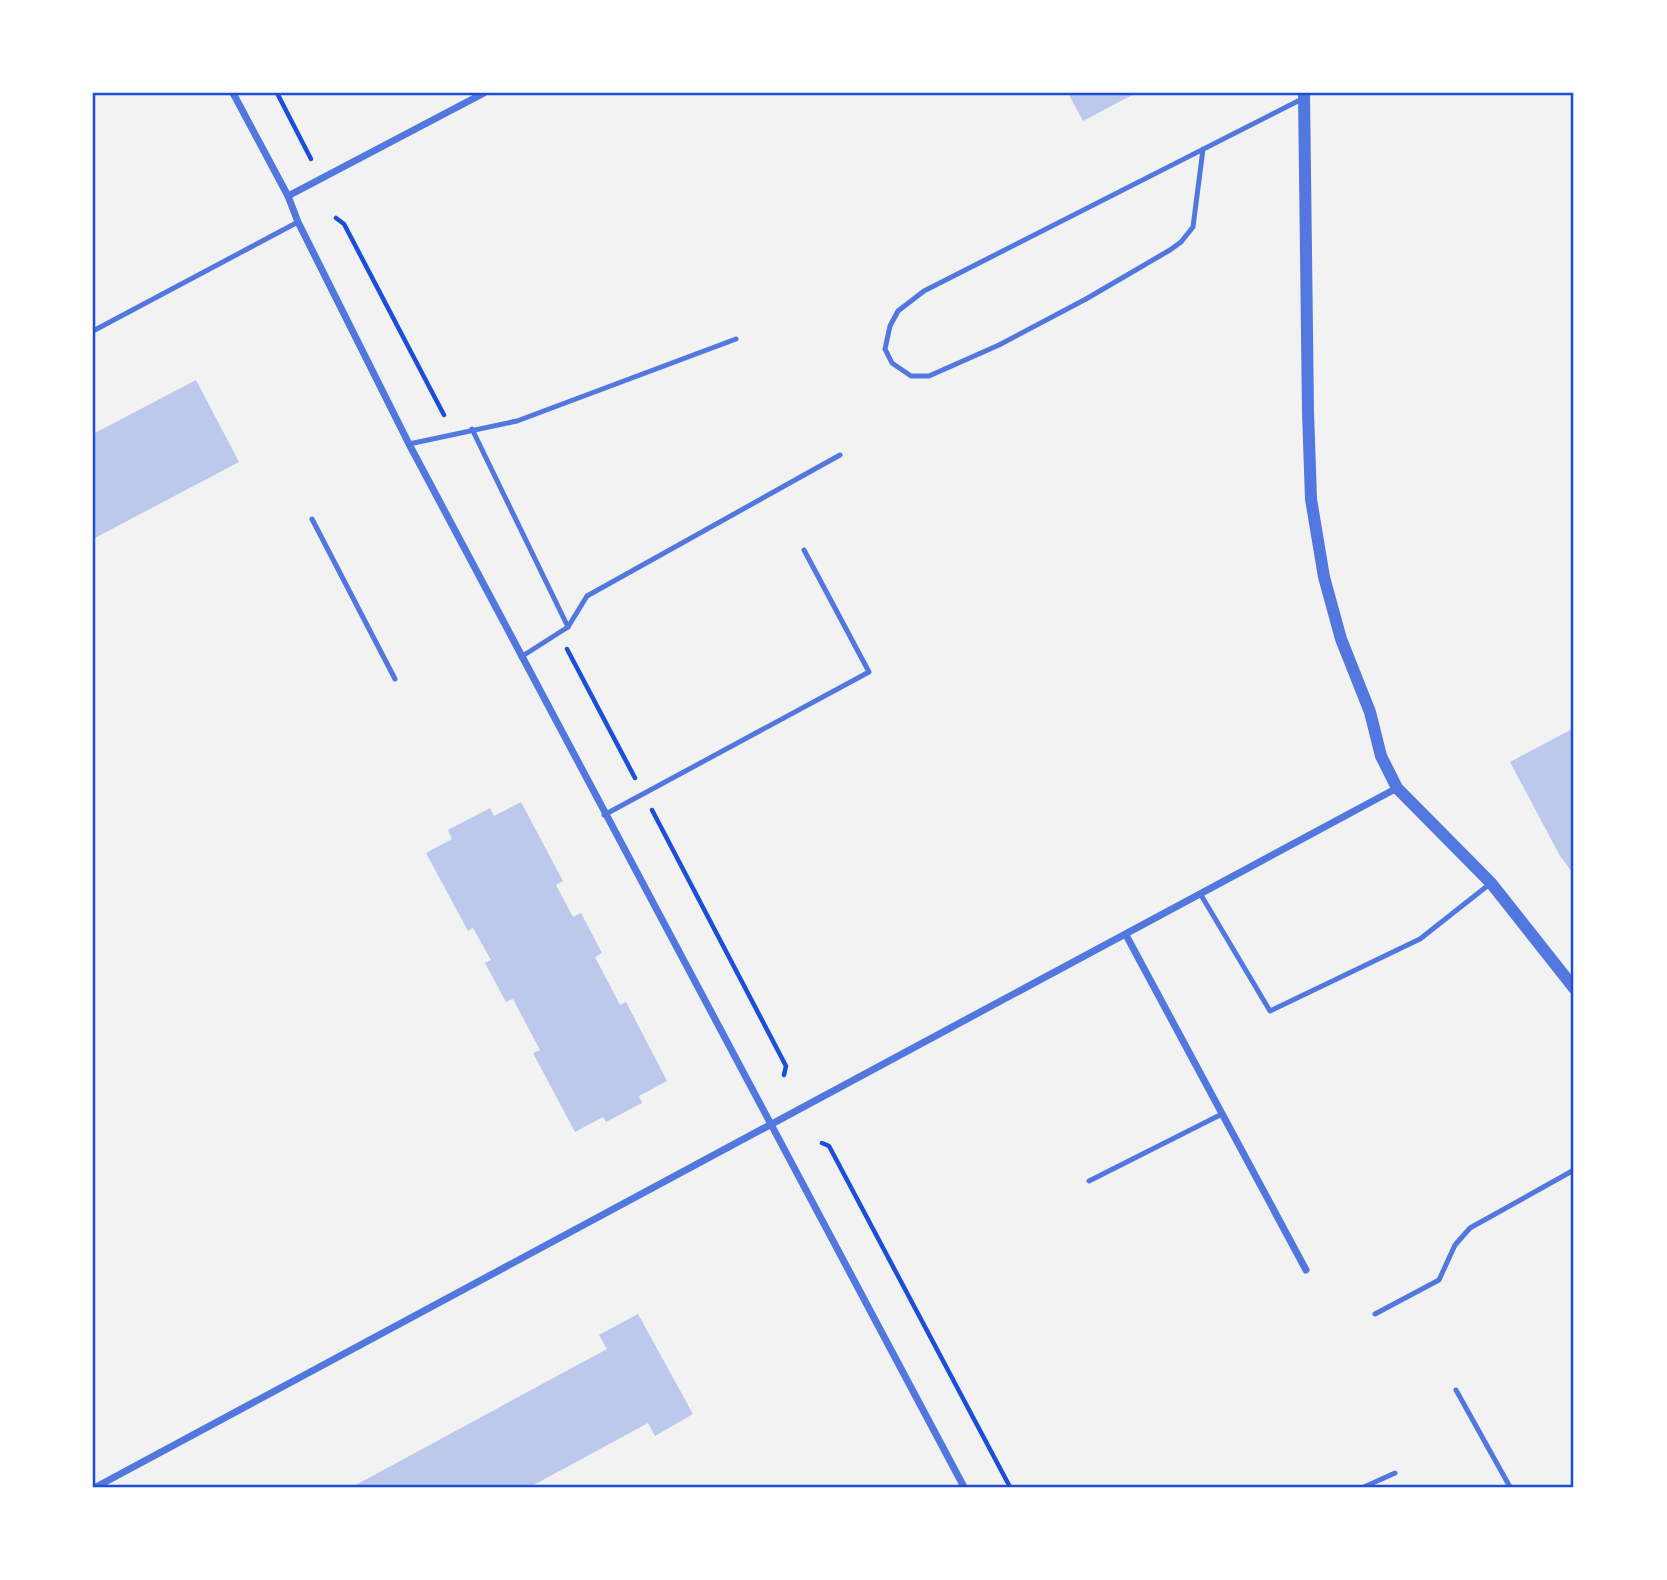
<svg xmlns="http://www.w3.org/2000/svg" width="1667" height="1580" font-family="'Varela Round',sans-serif">
<rect width="100%" height="100%" fill="#f2f2f2"/>
<g fill="#bdc9ec">
<polygon points="1068,93 1136,93 1083,121"/>
<polygon points="196,380 239,462 93,539 93,434"/>
<polygon points="1574,728 1574,875 1560,856 1510,762"/>
<polygon points="521,802 563,881 556,885 573,917 581,913 602,953 595,957 620,1005 626,1002 667,1081 639,1096 642,1103 606,1122 603,1117 575,1132 533,1053 540,1050 513,999 506,1002 485,963 491,960 473,928 468,931 426,853 452,839 448,830 490,808 494,816"/>
<polygon points="638,1314 693,1414 655,1436 648,1423 530,1487 352,1487 607,1349 599,1335"/>
</g>
<g fill="none" stroke-linecap="round" stroke-linejoin="round">
<g stroke="#1d4ed8" stroke-width="4.5">
<polyline points="277,93 311,159"/>
<polyline points="336,218 344,224 444,415"/>
<polyline points="567,649 635,778"/>
<polyline points="652,810 786,1066 784,1075"/>
<polyline points="822,1143 829,1146 1010,1487"/>
</g>
<g stroke="#5277de" stroke-width="5">
<polyline points="1203,149 1193,227 1181,242 1170,250 1086,299 999,345 929,376 911,376 892,363 885,349 890,326 898,311 924,291 1304,98"/>
<polyline points="93,331 298,222"/>
<polyline points="472,429 568,627"/>
<polyline points="409,444 517,421 736,339"/>
<polyline points="312,519 395,679"/>
<polyline points="521,657 568,627 587,596 840,455"/>
<polyline points="604,815 869,672 804,550"/>
<polyline points="1201,895 1270,1011 1420,939 1491,883"/>
<polyline points="1089,1181 1222,1114"/>
<polyline points="1375,1314 1439,1280 1455,1245 1470,1228 1574,1170"/>
<polyline points="1456,1390 1510,1487"/>
<polyline points="1364,1487 1395,1473"/>
</g>
<g stroke="#5277de" stroke-width="7">
<polyline points="233,93 288,196 298,222 409,444 964,1487"/>
<polyline points="288,196 484,93"/>
<polyline points="1126,935 1306,1270"/>
<polyline points="96,1487 1397,788"/>
</g>
<polyline stroke="#5277de" stroke-width="12" points="1304,93 1308,412 1311,499 1324,577 1341,639 1370,712 1381,756 1397,788 1491,883 1574,988"/>
</g>
<rect width="1667" height="1580" fill="none" stroke="#ffffff" stroke-width="189"/>
<rect x="94" y="94" width="1478" height="1392" fill="none" stroke="#1d4ed8" stroke-width="2.5"/>
</svg>
